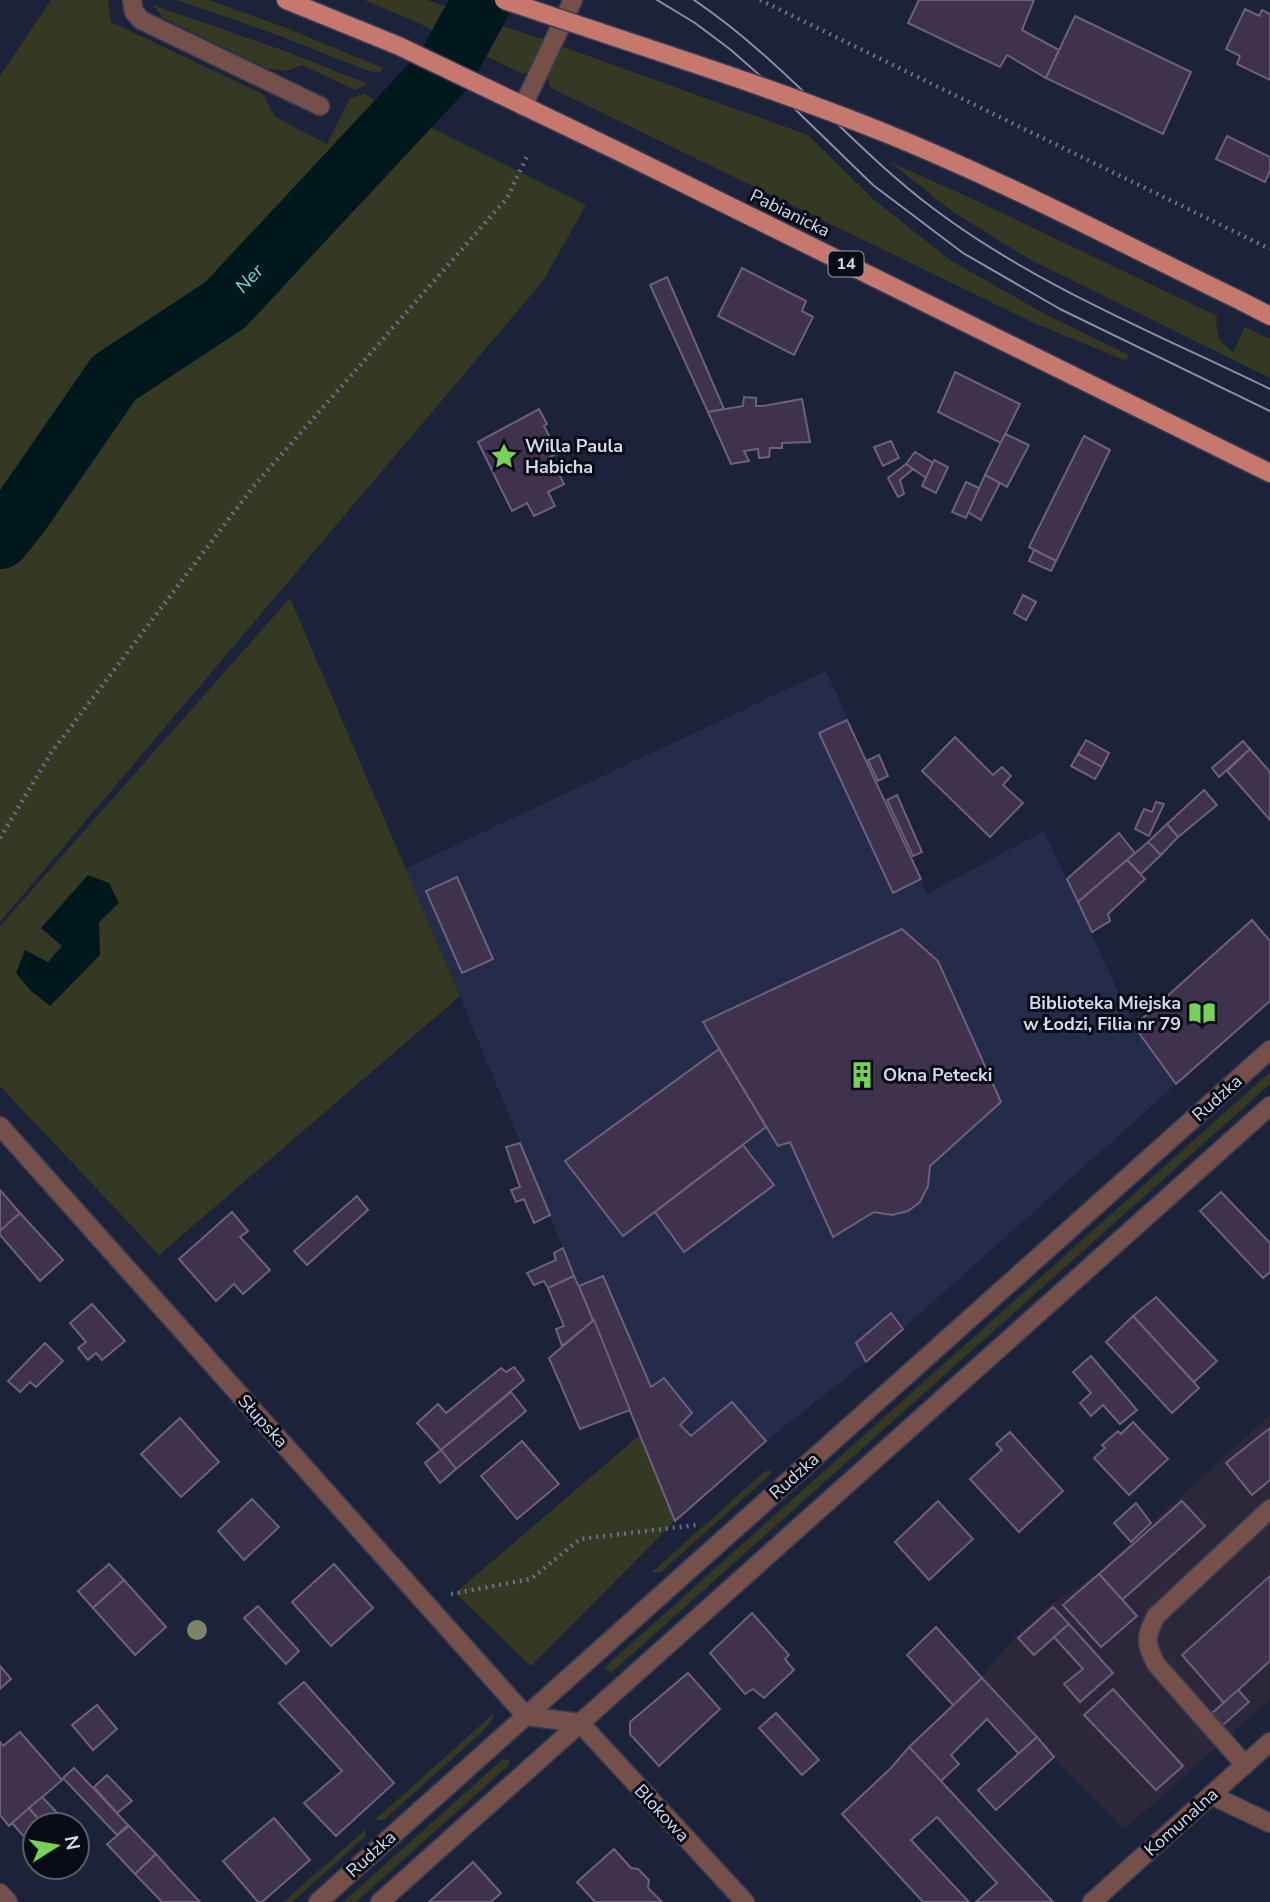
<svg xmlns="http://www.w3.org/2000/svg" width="1270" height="1902" font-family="'Nunito Sans',sans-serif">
<rect width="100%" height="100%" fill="#1c223a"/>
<polygon fill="#2c2839" points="1270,1415 1270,1699 1125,1829 1054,1758 981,1677 1012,1640 1050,1605 1096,1574"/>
<polygon fill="#242c49" points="826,671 927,894 1044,831 1134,1026 1176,1084 866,1362 766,1441 675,1521 460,996 405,869"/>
<g fill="#353823">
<polygon points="51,0 108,0 111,22 263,94 275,117 327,144 350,98 364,94 586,205 543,281 0,922 0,76"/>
<polygon points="177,0 209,0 284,27 383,68 379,73 366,70 280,36"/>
<polygon points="364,0 427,0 545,40 530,71 523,74 414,21"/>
<polygon points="153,5 285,51 368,84 355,90 302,65 287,71 268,69 163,18"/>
<polygon points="561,46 808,135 872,198 950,260 1045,314 1129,355 1126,361 1032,322 551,88 547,78"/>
<path d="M890,162l85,38 242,116c-2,17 2,27 16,36l12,-25 25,12v39l-239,-118 -78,-48z"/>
<polygon points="290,598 460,996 159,1255 0,1086 0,926"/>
<polygon points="1270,1072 1270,1084 611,1673 605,1667"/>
<polygon points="641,1434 675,1521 531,1666 455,1593"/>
<polygon points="769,1470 772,1473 661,1572 652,1572 764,1472"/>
<polygon points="494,1713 492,1720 482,1732 384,1820 375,1820"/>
<polygon points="503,1759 509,1760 509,1765 356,1902 343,1902"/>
<polygon points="366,1829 365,1837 292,1902 283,1902"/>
</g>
<polygon fill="#00181b" points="88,875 109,883 119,903 99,922 100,955 50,1006 30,990 16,973 25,950 48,962 62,946 41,928"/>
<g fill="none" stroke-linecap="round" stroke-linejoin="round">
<path stroke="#00181b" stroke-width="60" id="s1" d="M0,539l20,-25 94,-136 111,-73 220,-236 38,-69"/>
</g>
<g fill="#3e324c" stroke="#6d607d" stroke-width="2">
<polygon points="919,0 1034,0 1022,30 1059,50 1046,78 1007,55 1000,67 908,23"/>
<polygon points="1245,9 1259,16 1262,10 1270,14 1270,80 1237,64 1240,56 1226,49"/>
<polygon points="1075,16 1191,72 1163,134 1046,78"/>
<polygon points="1227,136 1270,157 1270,171 1265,182 1216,159"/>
<polygon points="742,268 806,301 802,311 813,317 794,355 718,316"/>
<polygon points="667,277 724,409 708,412 650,285"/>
<polygon points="955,372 1020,404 1001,443 938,412"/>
<polygon points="744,397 756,398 756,406 763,406 802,399 810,442 782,443 782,448 770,448 769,457 759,458 758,449 744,451 749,461 731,464 708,412 743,406"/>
<polygon points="539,409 547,424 544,426 558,453 550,457 564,484 548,492 555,506 534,516 527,503 512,511 478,442"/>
<polygon points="1005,434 1029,445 1007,487 985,475"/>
<polygon points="1084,436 1110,450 1056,561 1029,547"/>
<polygon points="891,441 899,458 883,466 874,447"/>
<polygon points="915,452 933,463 926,478 906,464"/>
<polygon points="934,460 948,467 936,493 922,486"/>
<polygon points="906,464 913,469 900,480 904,494 898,497 888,478"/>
<polygon points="985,475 1000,483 981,520 968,512"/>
<polygon points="966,482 979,488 966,518 952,512"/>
<polygon points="1034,550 1056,561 1051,571 1029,561"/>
<polygon points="1023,595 1036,602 1026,620 1014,613"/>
<polygon points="847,720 921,879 893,893 819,733"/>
<polygon points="955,737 993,775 1002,767 1011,776 1003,785 1023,803 990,837 922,771"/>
<polygon points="1086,740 1109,753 1102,767 1078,754"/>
<polygon points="1243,741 1250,749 1219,777 1212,768"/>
<polygon points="1250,749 1270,772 1270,820 1227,771"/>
<polygon points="1078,754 1102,767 1095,779 1071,766"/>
<polygon points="879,755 888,776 878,781 868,760"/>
<polygon points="1204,790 1217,805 1178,837 1167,824"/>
<polygon points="897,795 922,852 913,856 887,800"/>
<polygon points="1156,802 1164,804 1149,836 1135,829 1144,809 1152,812"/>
<polygon points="1167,824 1178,837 1161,855 1148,842"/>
<polygon points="1119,833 1135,853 1078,902 1067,879"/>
<polygon points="1148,842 1161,855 1141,874 1127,860"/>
<polygon points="1127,860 1145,879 1108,914 1110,921 1092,932 1078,902"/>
<polygon points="457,877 493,959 462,973 426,891"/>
<polygon points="1252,920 1270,941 1270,1001 1176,1084 1134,1026"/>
<polygon points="902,929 938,961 1001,1102 930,1166 928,1186 920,1202 908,1211 892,1215 874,1212 833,1237 790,1142 778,1146 703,1022"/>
<polygon points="719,1049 766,1127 623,1236 565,1161"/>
<polygon points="520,1143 550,1215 534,1223 524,1199 516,1202 511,1190 520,1187 506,1147"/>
<polygon points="743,1145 774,1185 684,1252 655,1212"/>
<polygon points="0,1190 20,1213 0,1231"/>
<polygon points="1221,1192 1270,1243 1270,1272 1263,1278 1200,1211"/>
<polygon points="357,1196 368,1210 307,1265 294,1251"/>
<polygon points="232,1212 248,1231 240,1237 270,1270 243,1294 234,1284 216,1301 179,1259"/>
<polygon points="20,1213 63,1260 40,1281 0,1235 0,1231"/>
<polygon points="563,1248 574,1276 548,1288 544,1281 534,1285 527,1273 556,1260 554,1253"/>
<polygon points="574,1276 594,1320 562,1346 556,1329 564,1326 548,1288"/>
<polygon points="603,1276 651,1387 664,1378 692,1413 680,1425 691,1436 732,1402 766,1441 675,1521 579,1286"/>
<polygon points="1156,1297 1217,1361 1194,1382 1133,1316"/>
<polygon points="92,1304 125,1341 102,1360 96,1353 88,1360 78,1348 86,1342 70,1323"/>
<polygon points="891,1313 903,1329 866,1362 856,1343"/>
<polygon points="1133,1316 1199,1388 1172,1413 1106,1342"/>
<polygon points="594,1320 630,1410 580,1429 549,1358"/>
<polygon points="45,1343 63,1361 36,1387 30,1382 20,1392 8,1381"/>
<polygon points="1091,1356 1137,1410 1120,1424 1103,1405 1091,1416 1080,1403 1091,1393 1073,1372"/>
<polygon points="514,1367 524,1380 441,1450 417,1423 438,1404 446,1413 501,1368 506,1372"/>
<polygon points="511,1392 526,1411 456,1469 441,1450"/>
<polygon points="180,1418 219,1462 181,1497 141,1454"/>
<polygon points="1133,1422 1168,1459 1129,1495 1094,1458 1105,1448 1102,1445 1118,1431 1121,1434"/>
<polygon points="1270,1428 1270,1480 1252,1495 1226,1463"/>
<polygon points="1010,1432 1063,1491 1019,1532 970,1479 1002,1450 996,1444"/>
<polygon points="522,1441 559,1484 517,1519 481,1476"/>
<polygon points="441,1450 456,1469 440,1483 425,1463"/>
<polygon points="252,1499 279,1527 244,1560 218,1531"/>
<polygon points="938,1501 973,1539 929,1580 895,1542"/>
<polygon points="1182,1501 1205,1526 1122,1600 1099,1574"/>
<polygon points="1136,1503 1151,1523 1131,1542 1114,1523"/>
<polygon points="109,1564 124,1580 93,1608 78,1591"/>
<polygon points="334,1564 373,1608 331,1646 292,1602"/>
<polygon points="1099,1574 1137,1616 1101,1647 1063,1605"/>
<polygon points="1270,1576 1270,1661 1224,1703 1182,1655"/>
<polygon points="124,1580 166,1627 135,1655 93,1608"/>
<polygon points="258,1606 299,1651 286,1664 244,1618"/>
<polygon points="1053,1607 1069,1624 1034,1655 1018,1638"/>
<polygon points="752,1613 789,1655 785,1659 794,1670 764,1698 753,1689 745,1694 710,1653"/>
<polygon points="1069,1624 1113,1673 1080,1702 1064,1684 1083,1669 1054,1637"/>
<polygon points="936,1627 982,1678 954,1706 907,1655"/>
<polygon points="0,1666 11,1679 0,1689"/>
<polygon points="688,1673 720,1709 659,1766 630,1734 630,1722"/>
<polygon points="982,1678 1037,1737 1019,1754 987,1719 951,1755 959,1764 941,1781 909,1747"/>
<polygon points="304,1682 394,1783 336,1836 304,1803 342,1771 279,1703"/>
<polygon points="1113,1689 1183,1766 1156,1790 1084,1715"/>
<polygon points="1238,1690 1249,1702 1223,1725 1211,1714"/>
<polygon points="97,1705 117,1729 93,1750 72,1725"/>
<polygon points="776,1713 819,1760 802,1775 759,1728"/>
<polygon points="20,1732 62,1780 9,1826 0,1815 0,1742 3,1746"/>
<polygon points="1037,1737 1054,1757 996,1810 978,1790"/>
<polygon points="909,1747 941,1781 1053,1902 976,1902 997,1883 937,1817 911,1840 969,1902 923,1902 842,1814 891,1768"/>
<polygon points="74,1768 128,1825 117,1835 63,1778"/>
<polygon points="107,1775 132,1801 117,1813 94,1787"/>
<polygon points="42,1797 62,1818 55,1825 43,1825 29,1808"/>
<polygon points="29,1808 43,1825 35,1825 35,1842 32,1846 12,1823"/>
<polygon points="274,1818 310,1860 262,1902 258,1902 223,1861"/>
<polygon points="129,1826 156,1854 135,1874 107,1844"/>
<polygon points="614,1849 631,1868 638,1869 649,1880 648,1888 662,1902 595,1902 577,1882"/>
<polygon points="156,1854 171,1871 200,1902 162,1902 135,1874"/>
<polygon points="473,1862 501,1893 491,1902 429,1902"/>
</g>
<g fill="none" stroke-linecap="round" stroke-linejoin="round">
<defs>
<g id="service">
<polyline points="132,0 134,12 141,20 320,106"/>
<polyline points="523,106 573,0"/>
<path d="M1245,1765l-89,-101c-11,-21 -11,-27 0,-48l114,-107"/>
</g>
<g id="minor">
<polyline points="0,1126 526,1716 580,1723 745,1902"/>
<polyline points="1211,1795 1270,1823"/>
<polyline points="0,1893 8,1902"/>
<polyline points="1092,1902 1270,1742"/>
</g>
<g id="tertiary">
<polyline points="318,1902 1270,1050"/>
<polyline points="380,1902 1270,1106"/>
</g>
<g id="primary">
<polyline points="286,0 399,46 626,155 1270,473"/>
<polyline points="1241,301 1270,316"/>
</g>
</defs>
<use href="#service" stroke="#363c53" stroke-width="21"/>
<use href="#minor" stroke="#363c53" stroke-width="21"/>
<use href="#tertiary" stroke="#363c53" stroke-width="21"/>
<use href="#primary" stroke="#363c53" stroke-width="21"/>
<g stroke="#696f83" stroke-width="4.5" stroke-dasharray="2 5" stroke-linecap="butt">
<polyline points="760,0 1270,249"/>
<polyline points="0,838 51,753 253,487 507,198 528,154"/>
<polyline points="451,1594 531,1579 580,1539 696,1525"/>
</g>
<use href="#service" stroke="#754f4a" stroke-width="18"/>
<use href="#minor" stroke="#754f4a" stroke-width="18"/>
<use href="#tertiary" stroke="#754f4a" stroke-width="18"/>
<use href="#primary" stroke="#c6786e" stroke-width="18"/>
<g stroke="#8a90a3" stroke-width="2">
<polyline points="657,0 695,23 731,50 764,79 873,185 963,253 1060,309 1270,411"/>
<path d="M694,0c89,60 155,145 240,209 101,76 223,125 336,180"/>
</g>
<defs>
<path id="primary-bridge" d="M504,0c129,44 260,84 386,135 120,49 235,110 351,166"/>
</defs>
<use href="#primary-bridge" stroke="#363c53" stroke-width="21" stroke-linecap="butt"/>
<use href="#primary-bridge" stroke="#c6786e" stroke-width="18"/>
</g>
<circle fill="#7b846a" cx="197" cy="1630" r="10"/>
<defs>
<symbol id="sight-bare" viewBox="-9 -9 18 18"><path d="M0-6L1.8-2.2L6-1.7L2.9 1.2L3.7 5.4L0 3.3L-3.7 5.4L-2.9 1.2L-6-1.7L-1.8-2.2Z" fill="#78d158" stroke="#090c17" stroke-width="2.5" paint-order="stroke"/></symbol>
<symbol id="library-bare" viewBox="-9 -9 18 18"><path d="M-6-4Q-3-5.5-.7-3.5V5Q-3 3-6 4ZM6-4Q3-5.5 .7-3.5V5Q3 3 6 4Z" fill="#78d158" stroke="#090c17" stroke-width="2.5" paint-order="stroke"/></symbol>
<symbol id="building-bare" viewBox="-9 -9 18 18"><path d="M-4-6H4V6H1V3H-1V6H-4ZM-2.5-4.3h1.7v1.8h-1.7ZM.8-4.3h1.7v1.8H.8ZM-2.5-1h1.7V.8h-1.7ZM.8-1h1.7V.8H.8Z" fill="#78d158" stroke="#090c17" stroke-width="2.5" paint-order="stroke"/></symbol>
</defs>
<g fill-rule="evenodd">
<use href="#sight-bare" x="485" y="437" width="38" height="38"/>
<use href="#library-bare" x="1183" y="994" width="38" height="38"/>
<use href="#building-bare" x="843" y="1056" width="38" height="38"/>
</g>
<g text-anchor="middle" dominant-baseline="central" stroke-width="6" stroke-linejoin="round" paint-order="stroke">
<rect fill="#090c17" stroke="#979cab" stroke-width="2" x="828.5" y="251.5" width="35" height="25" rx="5"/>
<g font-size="16" font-weight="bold" fill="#d4daea">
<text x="846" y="264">14</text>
</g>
<g font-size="18" fill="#d4daea" stroke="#090c17">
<text transform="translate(790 213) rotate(26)">Pabianicka</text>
<text transform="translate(1217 1098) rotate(-42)">Rudzka</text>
<text transform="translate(263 1421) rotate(48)">Słupska</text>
<text transform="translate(794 1476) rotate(-42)">Rudzka</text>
<text transform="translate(662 1813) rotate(47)">Blokowa</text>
<text transform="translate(1181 1822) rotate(-42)">Komunalna</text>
<text transform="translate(371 1854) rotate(-42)">Rudzka</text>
</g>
<g font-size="18" font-weight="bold" fill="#d4daea" stroke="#090c17" text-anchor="start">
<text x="525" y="446">Willa Paula<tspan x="525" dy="21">Habicha</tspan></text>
<text x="1181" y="1003" text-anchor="end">Biblioteka Miejska<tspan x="1181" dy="21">w Łodzi, Filia nr 79</tspan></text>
<text x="883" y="1075">Okna Petecki</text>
</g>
<g font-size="19" font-style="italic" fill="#7dd6e1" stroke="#090c17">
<text stroke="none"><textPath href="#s1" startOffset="366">Ner</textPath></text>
</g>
</g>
<g transform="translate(56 1846) rotate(79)"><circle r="33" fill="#090c17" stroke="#5a5e6b" stroke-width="2"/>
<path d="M0-5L12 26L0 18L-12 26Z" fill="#78d158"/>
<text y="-10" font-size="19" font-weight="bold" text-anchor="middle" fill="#d4daea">N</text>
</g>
</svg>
